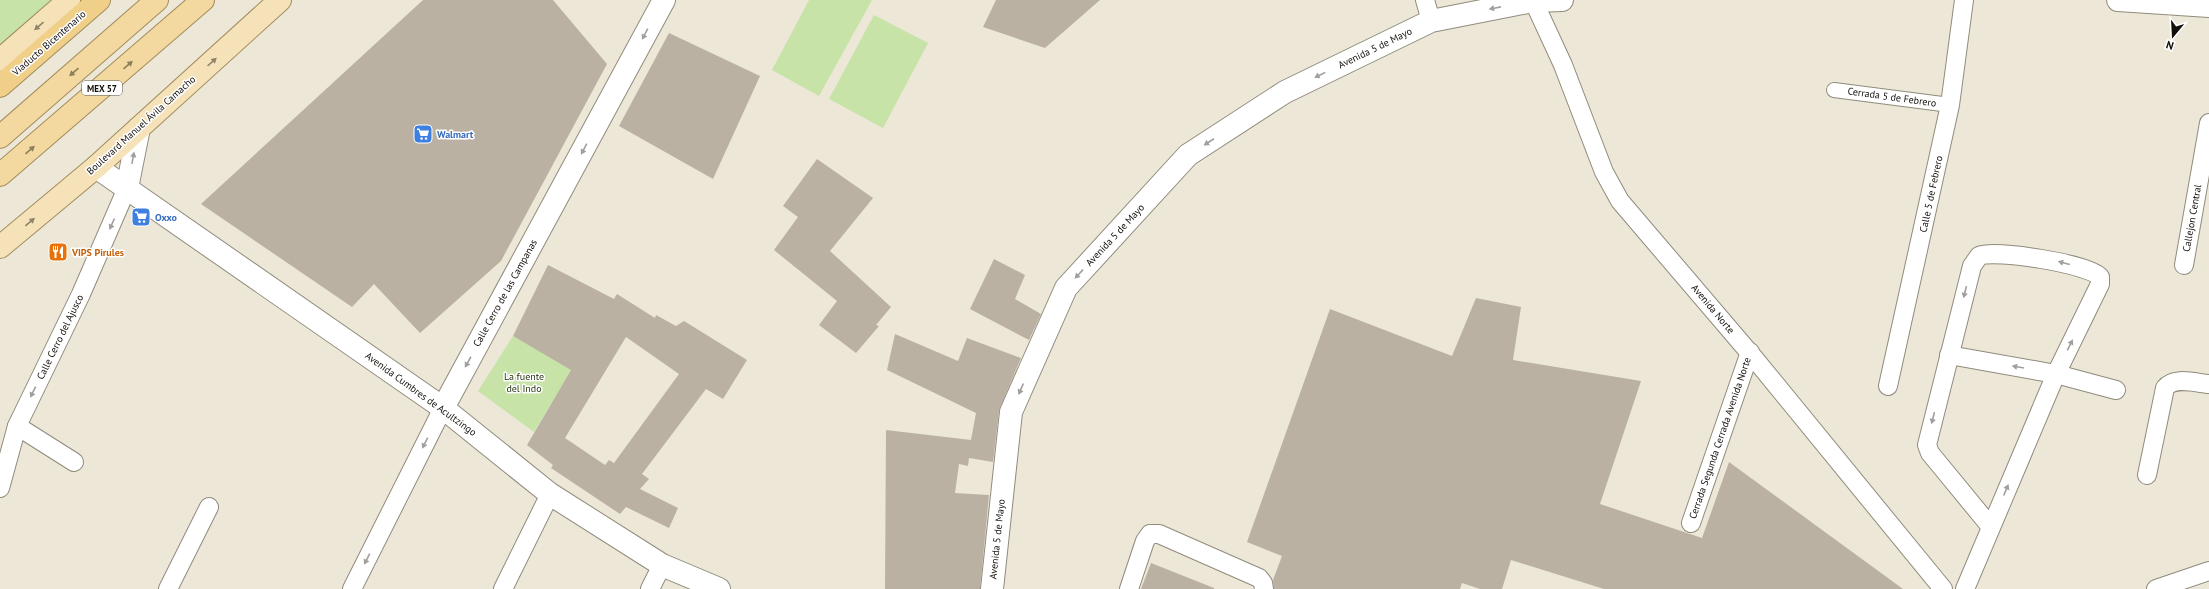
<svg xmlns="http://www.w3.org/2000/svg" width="2209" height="589" font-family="'PT Sans',sans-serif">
<rect width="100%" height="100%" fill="#ece7d6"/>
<g fill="#c8e3a8">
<polygon points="0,0 55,0 0,45"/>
<polygon points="809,0 872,0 819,96 772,70"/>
<polygon points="874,15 928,43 883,128 829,99"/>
<polygon points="513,336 572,369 534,432 478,391"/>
</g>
<g fill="#bbb1a3" fill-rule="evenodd">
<polygon points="423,0 553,0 607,64 501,261 420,333 374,284 352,307 201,204"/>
<polygon points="996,0 1100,0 1045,48 983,27"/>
<polygon points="669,33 760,76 713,179 619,126"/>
<polygon points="817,159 873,198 830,251 891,307 876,325 879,326 856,353 819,325 837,301 774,250 798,217 783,206"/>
<polygon points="994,259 1025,275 1015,299 1041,314 1029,340 970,309"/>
<path d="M548,265l66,34 3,-5 38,24 1,-3 20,11 8,-5 63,39 -24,39 -17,-10 -64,85 7,5 -9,10 38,19 -9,20 -43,-21 -6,7 -69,-46 2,-3 -26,-20 44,-75 -58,-34zM626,337l53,37 -65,89 -5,-3 -4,5 -40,-27z"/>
<polygon points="1476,298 1521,307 1513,360 1641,381 1600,504 1702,538 1729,462 1903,589 1604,589 1511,560 1502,589 1480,589 1462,583 1460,589 1274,589 1273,580 1282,556 1247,542 1330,309 1452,356"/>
<polygon points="895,334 958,361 967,338 1021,358 999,410 993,462 969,458 968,466 959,464 955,493 989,495 980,589 885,589 886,430 971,440 976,413 887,370"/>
<polygon points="1151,563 1214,588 1214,589 1141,589"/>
</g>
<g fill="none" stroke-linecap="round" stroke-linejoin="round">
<defs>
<polyline id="pedestrian" points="1834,90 1950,105"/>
<g id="minor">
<polyline points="1425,0 1431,21"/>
<polyline points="1533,0 1563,65 1604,172 1620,201 1754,358 1943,589"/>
<polyline points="2184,265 2209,123"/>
<polyline points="1949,355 2056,374 2116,390"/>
<polyline points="1888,386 1950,105 1964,0"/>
<polyline points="17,426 74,462"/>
<path d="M2147,475l18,-87c9,-12 31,-5 44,-4"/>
<polyline points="0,488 17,426 81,294 127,188"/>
<polyline points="1691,523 1750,352"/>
<polyline points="168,589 209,507"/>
<polyline points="352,589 443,408"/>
<polyline points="503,589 550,494"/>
<polyline points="650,589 662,565"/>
<polyline points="1129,589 1145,541 1150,534 1159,534 1259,578 1263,583 1264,589"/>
<path d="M1965,589l91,-215 44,-90v-7c-11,-13 -105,-28 -121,-21l-7,10 -45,179 3,8 60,73"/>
<polyline points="2156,589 2209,571"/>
</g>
<g id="tertiary">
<polyline points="2118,0 2209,6"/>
<polyline points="96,167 443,408 550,494 662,565 719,589"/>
<polyline points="127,188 139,128"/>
<polyline points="443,408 664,0"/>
<polyline points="992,589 1011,412 1066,288 1188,155 1285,92 1431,21 1533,1 1562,0"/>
</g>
<g id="primary">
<polyline points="0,60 69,0"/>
<polyline points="0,247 96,167 280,0"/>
</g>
<g id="trunk">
<polyline points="0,137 157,0"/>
<polyline points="0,175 203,0"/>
</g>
<polyline id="motorway" points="0,86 99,0"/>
</defs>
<use href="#pedestrian" stroke="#908b7c" stroke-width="16"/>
<use href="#minor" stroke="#908b7c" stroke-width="20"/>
<use href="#tertiary" stroke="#908b7c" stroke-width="24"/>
<use href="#primary" stroke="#a28c5d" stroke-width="24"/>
<use href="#trunk" stroke="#a28c5d" stroke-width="24"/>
<use href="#motorway" stroke="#a28c5d" stroke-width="24"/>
<use href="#pedestrian" stroke="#fff" stroke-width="14"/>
<use href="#minor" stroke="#fff" stroke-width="18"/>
<use href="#tertiary" stroke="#fff" stroke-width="22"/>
<use href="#primary" stroke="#f6e2b8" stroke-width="22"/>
<use href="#trunk" stroke="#f3d8a0" stroke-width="22"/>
<use href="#motorway" stroke="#f0cf89" stroke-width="22"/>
</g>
<defs><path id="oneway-solid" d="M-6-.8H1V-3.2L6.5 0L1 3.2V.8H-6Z"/></defs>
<g fill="#a09f9d">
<use href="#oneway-solid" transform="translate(1495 8) rotate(169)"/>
<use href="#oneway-solid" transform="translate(645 34) rotate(118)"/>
<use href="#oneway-solid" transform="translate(1320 75) rotate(154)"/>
<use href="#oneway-solid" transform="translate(1209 142) rotate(147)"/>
<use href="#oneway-solid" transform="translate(584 149) rotate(118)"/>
<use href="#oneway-solid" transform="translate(133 158) rotate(-79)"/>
<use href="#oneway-solid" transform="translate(112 224) rotate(114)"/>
<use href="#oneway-solid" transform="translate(2064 263) rotate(-165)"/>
<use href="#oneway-solid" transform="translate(1079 274) rotate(133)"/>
<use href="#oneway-solid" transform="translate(1965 292) rotate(104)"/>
<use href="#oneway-solid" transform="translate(2070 345) rotate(-64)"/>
<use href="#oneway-solid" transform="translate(468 362) rotate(119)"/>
<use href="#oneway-solid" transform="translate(2018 367) rotate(-170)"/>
<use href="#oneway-solid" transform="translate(1021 389) rotate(114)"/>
<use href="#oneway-solid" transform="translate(33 392) rotate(116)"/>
<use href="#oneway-solid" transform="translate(1933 418) rotate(104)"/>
<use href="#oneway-solid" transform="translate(425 443) rotate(117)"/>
<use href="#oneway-solid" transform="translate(2006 490) rotate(-67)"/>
<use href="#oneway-solid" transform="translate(367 559) rotate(117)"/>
</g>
<g fill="#8f836a">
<use href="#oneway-solid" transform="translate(39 26) rotate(139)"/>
<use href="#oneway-solid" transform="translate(212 62) rotate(-42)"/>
<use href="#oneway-solid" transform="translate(30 222) rotate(-40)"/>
</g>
<g fill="#8d7e5c">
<use href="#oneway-solid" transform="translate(128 65) rotate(-41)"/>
<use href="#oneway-solid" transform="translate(74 72) rotate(139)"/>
<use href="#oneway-solid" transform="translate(30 150) rotate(-41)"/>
</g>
<defs>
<symbol id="supermarket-square" viewBox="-11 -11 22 22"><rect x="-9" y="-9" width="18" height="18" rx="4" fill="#3f7fe0" stroke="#fff"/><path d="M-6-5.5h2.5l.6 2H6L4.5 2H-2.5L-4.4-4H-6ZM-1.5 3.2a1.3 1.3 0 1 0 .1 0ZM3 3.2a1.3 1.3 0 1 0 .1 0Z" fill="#fff"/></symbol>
<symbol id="restaurant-square" viewBox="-11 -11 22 22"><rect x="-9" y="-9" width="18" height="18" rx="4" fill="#e8710a" stroke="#fff"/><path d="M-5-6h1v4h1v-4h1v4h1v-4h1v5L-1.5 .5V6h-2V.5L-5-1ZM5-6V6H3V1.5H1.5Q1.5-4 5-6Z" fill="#fff"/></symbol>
</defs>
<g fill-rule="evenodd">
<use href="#supermarket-square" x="412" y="123" width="22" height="22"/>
<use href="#supermarket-square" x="130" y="206" width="22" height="22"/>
<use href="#restaurant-square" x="47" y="241" width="22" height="22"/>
</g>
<g text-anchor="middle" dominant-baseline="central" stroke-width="3" stroke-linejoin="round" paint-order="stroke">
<rect fill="#fff" stroke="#585754" stroke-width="1" x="82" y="81" width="40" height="14" rx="3"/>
<g font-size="9" font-weight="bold" fill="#110f0a">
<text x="102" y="88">MEX 57</text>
</g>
<g font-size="10" fill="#110f0a" stroke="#fff">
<text transform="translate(49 43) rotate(-41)">Viaducto Bicentenario</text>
<text transform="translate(1375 48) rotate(-26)">Avenida 5 de Mayo</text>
<text transform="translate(1892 97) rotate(8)">Cerrada 5 de Febrero</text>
<text transform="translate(141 125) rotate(-42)">Boulevard Manuel Ávila Camacho</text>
<text transform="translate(1931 194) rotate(-78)">Calle 5 de Febrero</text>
<text transform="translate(2192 218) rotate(-80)">Callejon Central</text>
<text transform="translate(1115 235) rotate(-47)">Avenida 5 de Mayo</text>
<text transform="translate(505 293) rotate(-61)">Calle Cerro de las Campanas</text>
<text transform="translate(1713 309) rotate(50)">Avenida Norte</text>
<text transform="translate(60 337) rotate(-64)">Calle Cerro del Ajusco</text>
<text transform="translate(421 394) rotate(36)">Avenida Cumbres de Acultzingo</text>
<text transform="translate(1720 438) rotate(-71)">Cerrada Segunda Cerrada Avenida Norte</text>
<text transform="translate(997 539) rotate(-84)">Avenida 5 de Mayo</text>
</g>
<g font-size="10" font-weight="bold" fill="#366cbe" stroke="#fff" text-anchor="start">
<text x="437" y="134">Walmart</text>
<text x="155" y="217">Oxxo</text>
</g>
<g font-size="10" font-weight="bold" fill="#c56008" stroke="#fff" text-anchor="start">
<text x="72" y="252">VIPS Pirules</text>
</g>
<g font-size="10" fill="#26340f" stroke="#fff">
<text x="524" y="376">La fuente<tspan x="524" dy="12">del Indo</tspan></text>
</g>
</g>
<g transform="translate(2173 36) rotate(198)" stroke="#ffffff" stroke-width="3" paint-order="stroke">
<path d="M0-3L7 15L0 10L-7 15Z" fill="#110f0a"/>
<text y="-6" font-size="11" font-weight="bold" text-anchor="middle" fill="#110f0a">N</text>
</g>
</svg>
